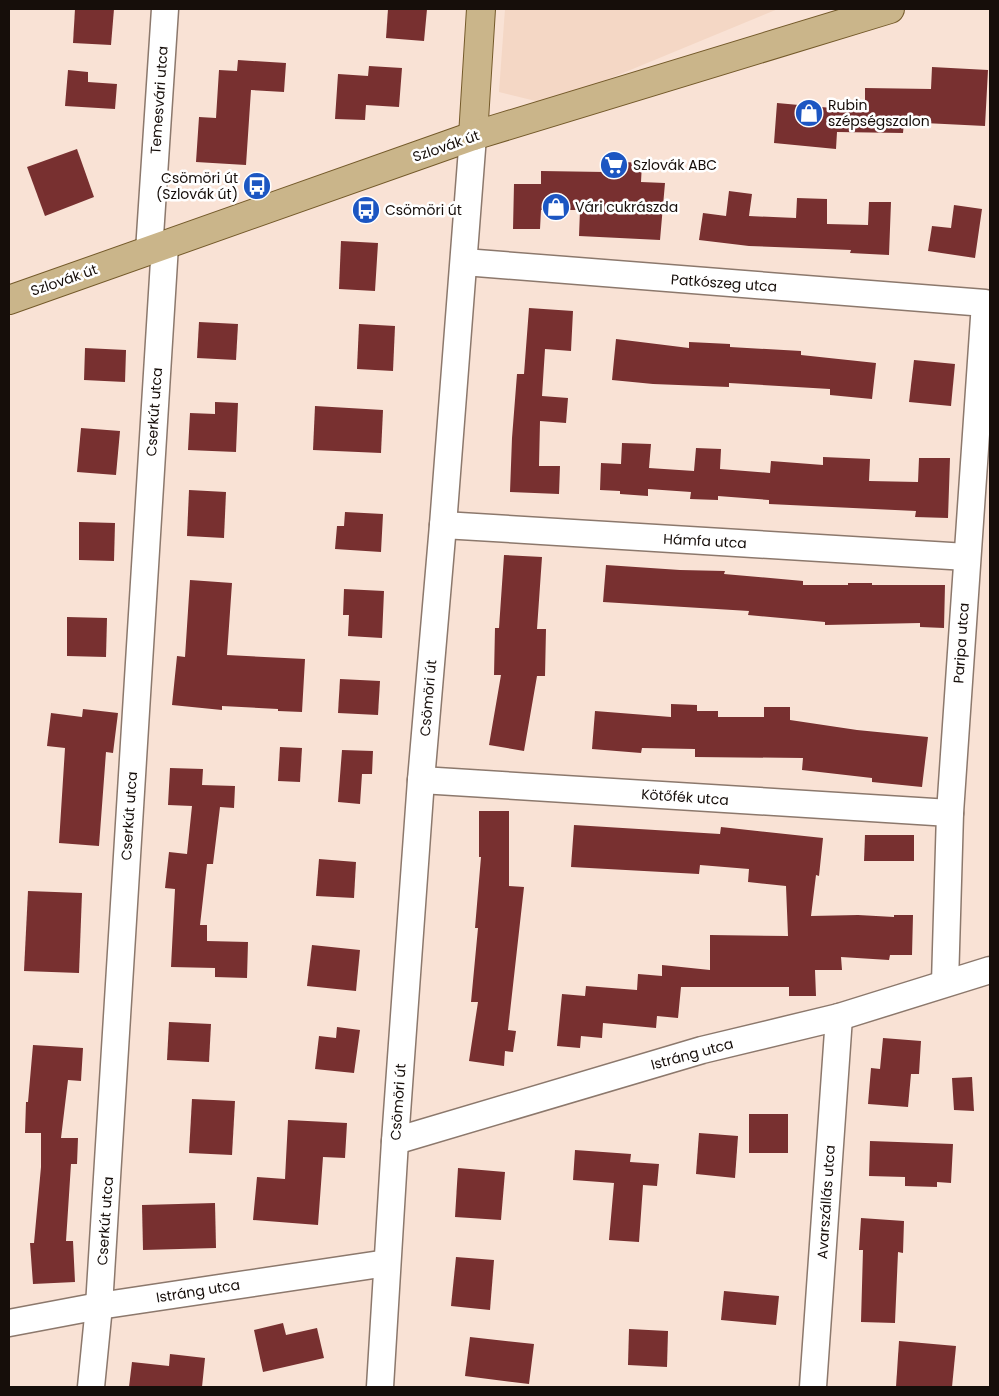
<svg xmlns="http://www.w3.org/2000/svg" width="999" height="1396" font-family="Poppins,sans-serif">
<rect width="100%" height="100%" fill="#f9e2d5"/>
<polygon fill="#f4d7c5" points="505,9 778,9 548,104 499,92"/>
<g fill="#783030">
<polygon points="75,9 114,9 111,45 73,43"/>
<polygon points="388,9 427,9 424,41 386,38"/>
<polygon points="238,60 286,63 284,92 251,90 246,165 196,162 199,117 216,118 219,70 237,71"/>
<polygon points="369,66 402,68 399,107 366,105 365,120 335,119 338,74 368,76"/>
<polygon points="932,67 988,70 985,126 904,122 903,133 837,132 836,149 774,143 777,103 865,111 865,88 931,89"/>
<polygon points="68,70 88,72 88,82 117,84 115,109 65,106"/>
<polygon points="77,149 94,197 45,216 27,167"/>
<polygon points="607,161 642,163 641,182 665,183 660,240 579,236 580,210 541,210 540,229 513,229 514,184 541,184 541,171 605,172"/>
<polygon points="729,191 752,194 749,216 796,218 797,198 827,199 827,224 868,225 869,202 891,202 889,255 850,253 851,250 749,246 699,240 703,213 726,216"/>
<polygon points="954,205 982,209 975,258 928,251 932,226 951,228"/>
<polygon points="341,241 378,243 375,291 339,289"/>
<polygon points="529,308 573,311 571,351 545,349 542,396 568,398 566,423 540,421 539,466 560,466 559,494 510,492 512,438 517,374 524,374"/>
<polygon points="199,322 238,324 236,360 197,358"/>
<polygon points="359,324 395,326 393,371 357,369"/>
<polygon points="616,339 689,348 689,342 730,344 730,347 801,351 801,355 876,363 872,399 830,395 830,389 729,383 729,387 653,384 612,380"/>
<polygon points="85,348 126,350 125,382 84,380"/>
<polygon points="914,360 955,364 951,406 909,402"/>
<polygon points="215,402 238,403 236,452 188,450 190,413 215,414"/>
<polygon points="315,406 383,410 381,453 313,450"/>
<polygon points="81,428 120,431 116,475 77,472"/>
<polygon points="622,443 651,444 649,468 694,471 696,448 721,449 720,469 770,473 771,461 823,465 823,457 870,459 869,481 918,482 919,458 950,458 948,518 915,517 916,511 769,504 769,500 718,496 718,500 690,499 691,492 648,489 648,496 620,494 620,491 600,490 601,463 621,464"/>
<polygon points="189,490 226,492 224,538 187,536"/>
<polygon points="345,512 383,514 381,552 335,549 337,526 344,526"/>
<polygon points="79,522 115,523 114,561 79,560"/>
<polygon points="504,555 542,557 537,629 546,629 545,676 537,676 524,751 489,745 501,675 494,675 495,628 499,628"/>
<polygon points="606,565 680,570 725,571 724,574 803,581 803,585 848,585 848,583 872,583 872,585 945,585 944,628 920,627 920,623 825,625 825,622 748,615 749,611 603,602"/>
<polygon points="190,580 232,583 227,655 305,659 302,712 278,711 278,709 222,706 222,710 172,705 177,656 185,657"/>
<polygon points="344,589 384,591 382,638 348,636 349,615 343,615"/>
<polygon points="67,617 107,618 106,657 67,656"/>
<polygon points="340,679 380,681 378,715 338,713"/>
<polygon points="671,704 697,705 697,711 718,711 718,717 764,717 764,707 790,707 790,720 857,730 928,737 922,787 872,782 872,778 802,770 803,758 695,757 695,749 642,748 641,753 592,749 595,711 671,717"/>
<polygon points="83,709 118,713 113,753 106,752 99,846 59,843 65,748 47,746 51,713 82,717"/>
<polygon points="280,747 302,748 300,782 278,781"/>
<polygon points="342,750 373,751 372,774 362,774 360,804 338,802"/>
<polygon points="170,768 203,769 202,785 235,786 234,808 220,807 213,864 207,864 200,925 207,925 207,941 248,942 247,978 215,977 215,968 171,967 175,889 165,888 169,852 187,854 192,806 168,805"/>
<polygon points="479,811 509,811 509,886 524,887 508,1030 516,1031 513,1052 505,1051 504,1066 469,1061 478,1002 471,1002 478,928 475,928 481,857 479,857"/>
<polygon points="574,825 720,834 721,827 823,838 819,876 816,875 811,916 858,915 894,917 894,915 913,915 912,955 890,955 889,960 841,957 842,970 815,970 816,996 789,996 789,987 681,987 678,1018 657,1016 656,1028 603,1023 602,1038 581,1036 580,1048 557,1046 562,994 585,996 586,986 637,990 638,974 662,976 662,965 710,970 710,935 788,936 786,886 748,882 749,869 700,865 699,874 571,867"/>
<polygon points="865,835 914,835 914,861 864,861"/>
<polygon points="319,859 356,862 354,898 316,896"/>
<polygon points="28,891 82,893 79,973 24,971"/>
<polygon points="312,945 360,950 356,991 307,986"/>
<polygon points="169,1022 211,1024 209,1062 167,1060"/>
<polygon points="337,1027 360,1030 354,1073 315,1069 319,1036 336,1038"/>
<polygon points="883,1038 921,1041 919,1074 911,1074 908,1107 868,1104 871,1068 880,1069"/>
<polygon points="33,1045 83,1048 81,1081 68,1080 61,1138 78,1138 77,1164 71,1164 66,1241 73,1241 75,1282 33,1284 30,1243 34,1243 41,1167 41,1133 25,1133 26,1102 28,1102"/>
<polygon points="972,1077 974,1111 954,1110 952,1078"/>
<polygon points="192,1099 235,1101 232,1155 189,1153"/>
<rect x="749" y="1114" width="39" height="39"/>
<polygon points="288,1120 347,1123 345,1158 323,1157 318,1225 253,1220 257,1177 285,1179"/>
<polygon points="699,1133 738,1136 735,1178 696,1174"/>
<polygon points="870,1141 953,1144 951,1183 937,1182 937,1187 905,1186 905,1177 869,1176"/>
<polygon points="575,1150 631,1154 630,1162 659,1164 657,1186 643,1185 639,1242 609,1240 614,1183 573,1180"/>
<polygon points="458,1168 505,1172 501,1220 455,1217"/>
<polygon points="215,1203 216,1248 143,1250 142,1205"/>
<polygon points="861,1218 904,1221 903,1253 898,1252 895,1323 861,1322 863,1250 859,1250"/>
<polygon points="456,1257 494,1260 490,1310 451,1306"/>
<polygon points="724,1291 779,1296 776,1325 721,1320"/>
<polygon points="283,1323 286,1335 317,1328 324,1358 263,1372 254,1330"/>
<polygon points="629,1329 668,1331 667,1367 628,1365"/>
<polygon points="470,1337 534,1344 529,1384 465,1376"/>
<polygon points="899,1341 956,1346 952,1387 896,1387"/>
<polygon points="170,1354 205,1358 202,1387 129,1387 132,1362 169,1366"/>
</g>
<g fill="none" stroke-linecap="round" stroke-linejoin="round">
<defs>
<g id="minor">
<polyline points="149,251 165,9"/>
<polyline points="464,262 985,303 950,813 945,983"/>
<polyline points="443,525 967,557"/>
<polyline points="421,780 950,813"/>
<polyline points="395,1141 702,1050 839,1017 990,970"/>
<polyline points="9,1323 99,1306 387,1263"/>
<polyline points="91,1387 99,1306 165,245"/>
<polyline points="380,1387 395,1141 421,780 443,525 473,136"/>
<polyline points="813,1387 839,1017"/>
</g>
<g id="major">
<polyline points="473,136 481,9"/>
<polyline points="9,300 473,136 890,9"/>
</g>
</defs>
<use href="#minor" stroke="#8c786c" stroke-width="29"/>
<use href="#major" stroke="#745a2a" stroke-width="30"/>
<use href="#minor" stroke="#fff" stroke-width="26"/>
<use href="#major" stroke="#cab58a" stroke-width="28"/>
</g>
<defs>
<symbol id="shop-disc" viewBox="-11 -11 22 22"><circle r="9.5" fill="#1c56c2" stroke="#fff"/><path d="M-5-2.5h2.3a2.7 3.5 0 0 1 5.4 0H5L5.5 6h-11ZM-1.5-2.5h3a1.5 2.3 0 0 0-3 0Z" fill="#fff"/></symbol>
<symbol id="supermarket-disc" viewBox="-11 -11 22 22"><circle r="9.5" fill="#1c56c2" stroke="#fff"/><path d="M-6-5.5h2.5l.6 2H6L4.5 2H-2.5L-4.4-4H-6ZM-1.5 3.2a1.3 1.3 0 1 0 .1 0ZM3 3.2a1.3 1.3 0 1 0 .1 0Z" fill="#fff"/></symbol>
<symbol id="bus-disc" viewBox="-11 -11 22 22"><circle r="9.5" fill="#1c56c2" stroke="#fff"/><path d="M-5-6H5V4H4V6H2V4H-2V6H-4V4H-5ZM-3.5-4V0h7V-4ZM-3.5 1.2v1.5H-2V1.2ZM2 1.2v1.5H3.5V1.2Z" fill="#fff"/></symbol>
</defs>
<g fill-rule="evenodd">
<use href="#shop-disc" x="793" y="97" width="32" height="32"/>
<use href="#supermarket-disc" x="598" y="149" width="32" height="32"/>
<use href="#bus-disc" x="241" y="170" width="32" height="32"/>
<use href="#shop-disc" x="540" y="191" width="32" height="32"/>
<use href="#bus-disc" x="350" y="194" width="32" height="32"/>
</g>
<g text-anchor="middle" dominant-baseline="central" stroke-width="5" stroke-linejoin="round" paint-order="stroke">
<g font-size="14" fill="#160e0a" stroke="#fff">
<text transform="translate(159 100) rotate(-86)">Temesvári utca</text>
<text transform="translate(446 146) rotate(-19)">Szlovák út</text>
<text transform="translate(64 280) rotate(-19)">Szlovák út</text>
<text transform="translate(724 283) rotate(4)">Patkószeg utca</text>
<text transform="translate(154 412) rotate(-86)">Cserkút utca</text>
<text transform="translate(705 541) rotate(3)">Hámfa utca</text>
<text transform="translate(961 643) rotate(-86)">Paripa utca</text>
<text transform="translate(428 698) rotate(-85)">Csömöri út</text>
<text transform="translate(685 797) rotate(4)">Kötőfék utca</text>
<text transform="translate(129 816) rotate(-86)">Cserkút utca</text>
<text transform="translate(692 1054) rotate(-15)">Istráng utca</text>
<text transform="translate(398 1102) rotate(-86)">Csömöri út</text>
<text transform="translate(826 1202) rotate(-86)">Avarszállás utca</text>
<text transform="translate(105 1221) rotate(-86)">Cserkút utca</text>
<text transform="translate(198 1291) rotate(-9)">Istráng utca</text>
</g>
<g font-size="14" fill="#160e0a" stroke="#fff" text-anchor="start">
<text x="828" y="105">Rubin<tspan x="828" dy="16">szépségszalon</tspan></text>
<text x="633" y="165">Szlovák ABC</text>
<text x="238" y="178" text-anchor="end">Csömöri út<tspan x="238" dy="16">(Szlovák út)</tspan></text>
<text x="575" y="207">Vári cukrászda</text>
<text x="385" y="210">Csömöri út</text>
</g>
</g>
<rect width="999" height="1396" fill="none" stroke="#160e0a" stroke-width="20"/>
</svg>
